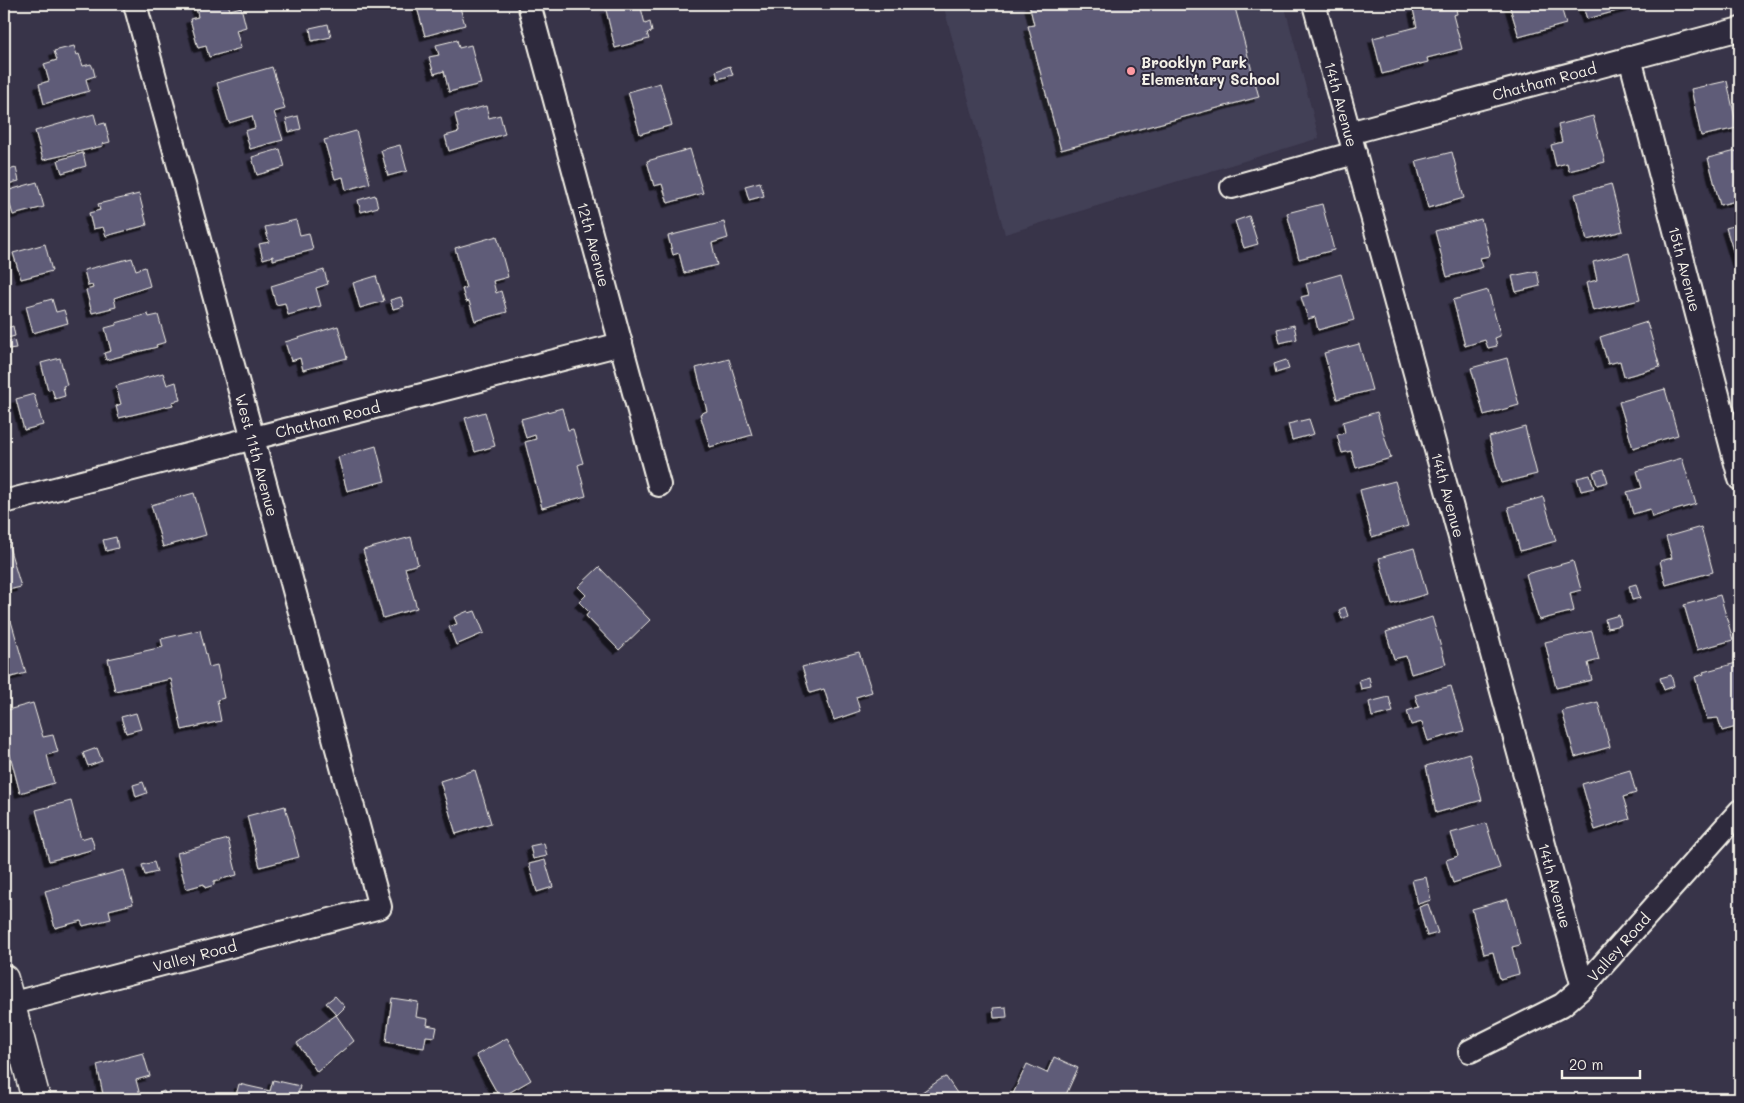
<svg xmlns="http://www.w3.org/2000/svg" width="1744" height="1103" font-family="Mali,sans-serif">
<defs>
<filter id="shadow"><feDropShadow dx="-4.5" dy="4.5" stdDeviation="0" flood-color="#0009"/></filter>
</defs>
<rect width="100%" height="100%" fill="#383449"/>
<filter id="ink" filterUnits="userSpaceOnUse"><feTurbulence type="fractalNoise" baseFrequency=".02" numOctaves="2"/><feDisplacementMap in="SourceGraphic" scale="10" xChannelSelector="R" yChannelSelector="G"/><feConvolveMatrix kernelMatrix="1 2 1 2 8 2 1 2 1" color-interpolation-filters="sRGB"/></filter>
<g filter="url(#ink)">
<polygon fill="#434057" points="943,4 1284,4 1319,138 1005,234"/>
<g fill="#5e5b78" stroke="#f4f1e8" filter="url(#shadow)">
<polygon points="208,4 228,4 230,10 241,7 246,27 236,30 241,48 209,57 206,46 198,48 190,19 198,17 196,7"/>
<polygon points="416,4 459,4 465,25 425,36"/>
<polygon points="629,4 640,4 645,24 650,22 652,32 647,33 649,39 615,48 606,10"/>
<polygon points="1029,4 1234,4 1259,97 1061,150 1028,26 1034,25"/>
<polygon points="1434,4 1455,4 1457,14 1453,15 1462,49 1427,58 1428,62 1382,74 1373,38 1417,27 1413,9"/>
<polygon points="1509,4 1560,4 1566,24 1519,37"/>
<polygon points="1582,4 1631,4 1632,7 1587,19"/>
<polygon points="328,24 331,37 312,41 310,28"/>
<polygon points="457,40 459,48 471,45 481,84 449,92 444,71 434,74 429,57 439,55 436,45"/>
<polygon points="74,46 77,55 79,54 83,66 91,64 93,68 95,76 86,79 89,91 44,104 39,84 49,81 44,64 57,60 54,51"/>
<polygon points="730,66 733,75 718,79 716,71"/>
<polygon points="272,67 285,109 274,112 283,140 250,149 245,131 255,128 252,116 229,123 217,83"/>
<polygon points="1727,81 1737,128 1701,136 1691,89"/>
<polygon points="660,83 672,125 640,134 628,92"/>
<polygon points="486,106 489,118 500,115 505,134 449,151 445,136 459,132 455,114"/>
<polygon points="94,114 97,125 105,123 110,142 102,144 103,146 43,160 35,131"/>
<polygon points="298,116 301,129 289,132 286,119"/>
<polygon points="1593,116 1605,162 1569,171 1567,163 1556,166 1551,145 1562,142 1558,125"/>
<polygon points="356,131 370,183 346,190 343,177 335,179 324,140"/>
<polygon points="400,145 407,171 388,176 381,150"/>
<polygon points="280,149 285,167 257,175 252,157"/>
<polygon points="690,149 703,193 668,203 662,184 654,186 647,161"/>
<polygon points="1740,150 1740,200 1720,205 1708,158"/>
<polygon points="1452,152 1464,198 1428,208 1416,161"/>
<polygon points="83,153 86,166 62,173 58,160"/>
<polygon points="16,168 19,181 4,185 4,171"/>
<polygon points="37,182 44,207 13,215 6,191"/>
<polygon points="760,182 764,196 749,200 745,186"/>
<polygon points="1611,184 1623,231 1587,240 1575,194"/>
<polygon points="139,194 147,225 106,236 103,227 93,229 89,213 100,210 98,204"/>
<polygon points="375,195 378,207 361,212 358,200"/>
<polygon points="1322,204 1334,250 1299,259 1287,213"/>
<polygon points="1249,216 1258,244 1244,248 1235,221"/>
<polygon points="1481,219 1490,253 1489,256 1480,258 1483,267 1447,277 1435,231"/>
<polygon points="296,220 300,235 309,233 313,250 273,260 273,256 263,259 259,244 269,242 265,227"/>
<polygon points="724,222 728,238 712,243 717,265 684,273 679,253 673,255 668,236"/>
<polygon points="1740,224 1740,273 1726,228"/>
<polygon points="497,236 508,277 493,281 496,293 501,291 507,312 475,321 469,301 466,302 462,289 466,288 455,248"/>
<polygon points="45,244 52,271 21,279 13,253"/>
<polygon points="1629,253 1640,300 1593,311 1586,283 1597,280 1593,262"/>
<polygon points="132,258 136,270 145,267 150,286 114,298 116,307 92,313 86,290 93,288 92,285 88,286 84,270"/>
<polygon points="324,270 328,284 316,288 321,306 288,315 285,303 276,305 271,286"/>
<polygon points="1537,271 1540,286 1516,292 1512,276"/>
<polygon points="1341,274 1354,320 1318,330 1315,317 1308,319 1301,297 1309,295 1306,284"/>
<polygon points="376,276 384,301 360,308 353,283"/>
<polygon points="1488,290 1500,334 1500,336 1495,338 1497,346 1488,348 1485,340 1465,346 1453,300"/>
<polygon points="401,297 404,306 393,309 390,300"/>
<polygon points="52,299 56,312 64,310 68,323 33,333 26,306"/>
<polygon points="148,314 149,317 158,315 166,342 156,345 157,347 106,360 104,353 111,351 105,328 116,325 116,323"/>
<polygon points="1647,322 1660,367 1624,377 1620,361 1608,364 1600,337"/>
<polygon points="1294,325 1297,339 1280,343 1277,329"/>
<polygon points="13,326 15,336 4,339 4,329"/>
<polygon points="338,326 347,358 303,370 300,358 291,361 285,342"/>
<polygon points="14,340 16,348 8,349 6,342"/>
<polygon points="1359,344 1372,390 1337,399 1324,353"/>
<polygon points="60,358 67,385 63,386 65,396 55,399 52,389 48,390 41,363"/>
<polygon points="1507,358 1519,405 1484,415 1471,368"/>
<polygon points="729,359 752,435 710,447 700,414 707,411 696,368"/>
<polygon points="1286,360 1289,369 1276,373 1274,364"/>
<polygon points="163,373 167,385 176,382 180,400 172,402 173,405 119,418 116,406 121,404 116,386"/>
<polygon points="1665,389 1678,435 1633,448 1619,402"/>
<polygon points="34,394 43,425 24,430 16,399"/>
<polygon points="562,408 568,430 573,429 583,463 578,465 586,496 542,508 525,442 536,439 535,435 526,438 521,419"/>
<polygon points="485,412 495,446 475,452 465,418"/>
<polygon points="1377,412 1391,458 1356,468 1351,451 1342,453 1337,435 1345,433 1343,422"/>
<polygon points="1309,419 1314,434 1292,440 1288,424"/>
<polygon points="1525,427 1537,474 1501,483 1489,437"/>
<polygon points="376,446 385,481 347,491 338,457"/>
<polygon points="1682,458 1696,504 1652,517 1650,509 1633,514 1627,492 1642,488 1637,471"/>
<polygon points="1604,469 1608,482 1597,485 1593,472"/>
<polygon points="1590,475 1594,488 1581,491 1577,478"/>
<polygon points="1395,481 1408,526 1372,537 1360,490"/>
<polygon points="194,493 206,535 163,547 151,505"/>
<polygon points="1543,497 1556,541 1520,551 1508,507"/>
<polygon points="1701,527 1713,572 1666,585 1660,561 1672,558 1666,537"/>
<polygon points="116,537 118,548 106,551 103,540"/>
<polygon points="411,537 418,564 405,568 417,608 383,618 363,550"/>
<polygon points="7,540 21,587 4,591 4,541"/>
<polygon points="1414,548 1427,594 1392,604 1379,558"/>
<polygon points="1573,561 1581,590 1570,593 1574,611 1539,620 1526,574"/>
<polygon points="599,567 650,620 619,650 586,616 589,612 579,602 586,595 578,587"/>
<polygon points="1636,584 1640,598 1632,600 1629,586"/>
<polygon points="1720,595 1733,640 1697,650 1684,605"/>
<polygon points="1345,607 1348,616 1342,619 1339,610"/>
<polygon points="468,611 469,613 475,611 484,633 456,645 449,627 457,624 454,617"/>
<polygon points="1619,615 1621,625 1607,628 1605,619"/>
<polygon points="1432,617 1446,664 1411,674 1406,656 1394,659 1386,632"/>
<polygon points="11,621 26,673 4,679 4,624"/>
<polygon points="200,630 209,667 217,665 224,698 217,700 221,721 182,730 171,679 115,691 108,659 163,647 161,639"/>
<polygon points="1592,631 1599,660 1588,663 1592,680 1556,688 1545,642"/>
<polygon points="859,652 872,692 856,697 860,711 834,720 824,689 810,693 802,667"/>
<polygon points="1740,662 1740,726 1722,731 1718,718 1707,719 1695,677 1704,674 1703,672"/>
<polygon points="1671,675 1674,686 1664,690 1660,678"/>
<polygon points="1369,677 1371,687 1361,689 1359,680"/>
<polygon points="1451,686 1464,731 1428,741 1422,722 1411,725 1407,711 1419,707 1415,695"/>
<polygon points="1389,697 1393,712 1372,717 1369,702"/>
<polygon points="1598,702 1610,747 1575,757 1562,711"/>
<polygon points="33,703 43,737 53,735 58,752 47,755 54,783 20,793 4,732 4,711"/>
<polygon points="136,713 141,729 126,733 121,717"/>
<polygon points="97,748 102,761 88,766 83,753"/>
<polygon points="1469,753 1482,800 1436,813 1426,766"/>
<polygon points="475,770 491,823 456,834 440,781"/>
<polygon points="1630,770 1636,793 1623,797 1630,819 1595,830 1582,784"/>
<polygon points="143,782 147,793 136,797 133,785"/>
<polygon points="71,801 81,839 91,836 95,849 49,861 36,810"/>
<polygon points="285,806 299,857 260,867 247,816"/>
<polygon points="1486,823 1500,868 1453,883 1446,860 1458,856 1451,833"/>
<polygon points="228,839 237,875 214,881 214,885 205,888 204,884 186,889 177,853"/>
<polygon points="544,843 547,856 533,859 530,846"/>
<polygon points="545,860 553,887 537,892 529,864"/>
<polygon points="154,862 157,872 145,875 142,865"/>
<polygon points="124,870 133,904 109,910 111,919 83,926 81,921 55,928 45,891"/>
<polygon points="1426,877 1431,900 1418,904 1412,880"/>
<polygon points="1508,899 1520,945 1512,947 1519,974 1500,979 1493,952 1484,954 1472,909"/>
<polygon points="1428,904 1438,933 1427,936 1419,907"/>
<polygon points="335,996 345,1007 337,1015 326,1003"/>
<polygon points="392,998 418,1002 416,1017 428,1019 427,1025 437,1027 435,1037 426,1036 424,1048 386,1042"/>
<polygon points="1006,1007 1007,1017 994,1018 993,1008"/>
<polygon points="336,1015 354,1041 317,1072 297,1043"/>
<polygon points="507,1038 531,1080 500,1098 476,1055"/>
<polygon points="143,1053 150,1076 136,1080 141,1099 104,1099 97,1065"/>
<polygon points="1054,1057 1078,1068 1064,1099 1019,1099 1012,1096 1027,1064 1047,1073"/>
<polygon points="946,1077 961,1099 912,1099 941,1079"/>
<polygon points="273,1080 300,1086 297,1099 235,1099 239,1084 270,1091"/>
<polygon points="164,1091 167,1099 153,1099 152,1096"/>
</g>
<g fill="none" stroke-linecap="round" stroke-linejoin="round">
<defs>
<g id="street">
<path id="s1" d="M529,4l130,481"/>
<path id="s2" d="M1314,4l269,983"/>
<path id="s3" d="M1630,58l110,421"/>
<path id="s4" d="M1349,133l391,-104"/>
<polyline points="1232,187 1355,153"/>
<path id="s5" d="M4,502l617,-158"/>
<path id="s6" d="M10,1004l370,-97 -245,-903"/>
<path id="s7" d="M1470,1051l92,-46 21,-18 157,-176"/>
</g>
<polyline id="secondary" points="4,979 36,1099"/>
</defs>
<use href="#street" stroke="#f4f1e8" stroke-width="26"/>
<use href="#secondary" stroke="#f4f1e8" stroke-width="31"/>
<use href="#street" stroke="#2f2a3d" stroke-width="22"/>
<use href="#secondary" stroke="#2f2a3d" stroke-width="28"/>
</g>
</g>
<circle fill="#ff9aa2" stroke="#2f2a3d" stroke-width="2" cx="1131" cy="71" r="5"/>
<g text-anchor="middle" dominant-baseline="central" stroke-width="4" stroke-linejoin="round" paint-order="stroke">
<g font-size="15" font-weight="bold" fill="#f4f1e8" stroke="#2f2a3d" text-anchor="start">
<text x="1141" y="62">Brooklyn Park<tspan x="1141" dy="17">Elementary School</tspan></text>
</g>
<g font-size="15" fill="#f4f1e8" stroke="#2f2a3d">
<text stroke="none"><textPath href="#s4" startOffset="202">Chatham Road</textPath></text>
<text stroke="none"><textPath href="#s2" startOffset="104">14th Avenue</textPath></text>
<text stroke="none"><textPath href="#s1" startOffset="249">12th Avenue</textPath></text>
<text stroke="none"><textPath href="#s3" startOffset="218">15th Avenue</textPath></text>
<text stroke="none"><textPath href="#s5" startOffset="334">Chatham Road</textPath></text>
<text transform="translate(257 455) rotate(75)">West 11th Avenue</text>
<text stroke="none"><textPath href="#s2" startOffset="509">14th Avenue</textPath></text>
<text stroke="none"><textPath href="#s2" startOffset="914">14th Avenue</textPath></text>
<text stroke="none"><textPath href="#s7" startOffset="184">Valley Road</textPath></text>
<text stroke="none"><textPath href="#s6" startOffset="191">Valley Road</textPath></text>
</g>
</g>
<rect width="1744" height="1103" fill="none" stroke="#2f2a3d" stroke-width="20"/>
<rect x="10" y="10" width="1724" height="1083" fill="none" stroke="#f4f1e8" stroke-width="2" filter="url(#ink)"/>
<path d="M1562 1070v8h78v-8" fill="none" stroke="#f4f1e8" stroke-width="2.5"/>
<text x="1569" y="1070" font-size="15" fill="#f4f1e8" stroke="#2f2a3d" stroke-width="4" paint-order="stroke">20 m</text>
</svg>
